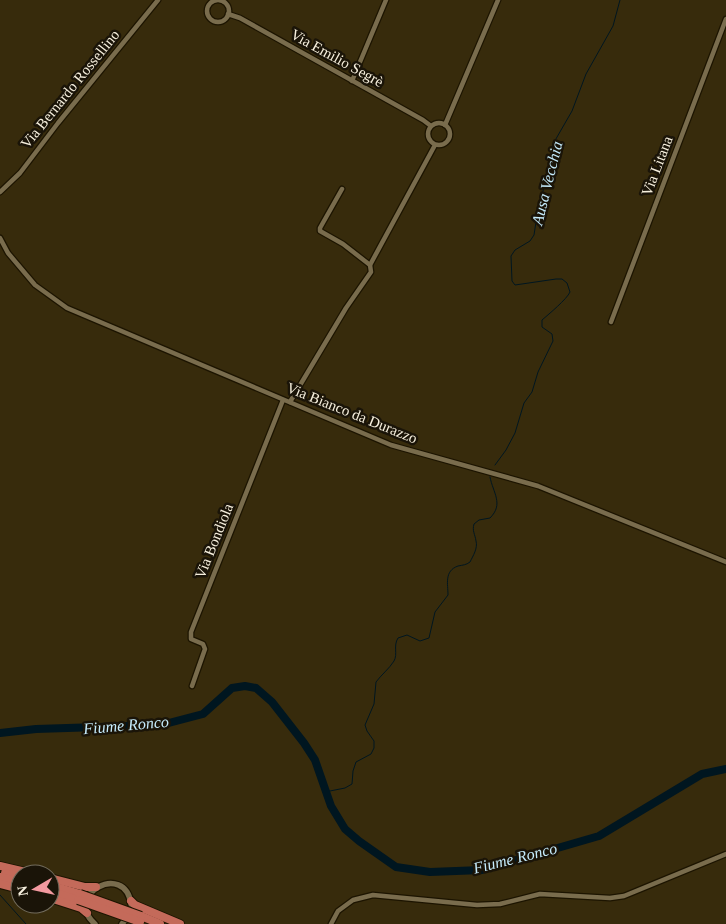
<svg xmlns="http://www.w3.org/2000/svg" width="726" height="924" font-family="Georgia,serif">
<rect width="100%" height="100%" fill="#372b0c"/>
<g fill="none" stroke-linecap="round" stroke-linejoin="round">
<g stroke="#001620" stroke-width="1">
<path d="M495,465l11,-15 9,-17 9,-30 8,-11 6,-20 15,-31 -1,-7 -10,-7v-7c7,-6 25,-21 28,-28l-3,-9 -5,-4h-6l-41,6 -3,-4 -1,-25 4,-6 15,-9 4,-6 4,-26 10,-36 5,-29 19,-33 14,-37 27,-48 7,-26"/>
<path d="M325,792l20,-4 7,-4 1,-13 3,-9 15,-8 3,-6v-7l-7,-10 -2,-6 9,-21 2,-22c5,-7 13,-13 18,-21 4,-7 -1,-15 4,-23l9,-3 13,6 9,-3 6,-26 13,-17c0,-11 -4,-24 10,-29 5,-1 8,-1 12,-4 3,-6 8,-14 6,-21 -1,-7 -4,-10 -2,-17l5,-4 11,-2c14,-14 3,-25 0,-41"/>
<polyline points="0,895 26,924"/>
</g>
<polyline stroke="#001620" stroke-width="8" points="0,733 36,729 161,725 203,714 232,688 245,686 256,688 272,702 304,743 315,760 331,806 345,829 359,841 396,867 430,872 482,870 599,836 702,774 726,769"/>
<defs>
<g id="minor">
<circle cx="218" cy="11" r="11"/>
<polyline points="228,14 240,18 423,120 431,126"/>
<polyline points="352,81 386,0"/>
<circle cx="439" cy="134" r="11"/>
<polyline points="445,125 498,0"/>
<polyline points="0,192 20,173 58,123 158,0"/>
<polyline points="0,238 8,253 35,285 67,308 391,445 538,486 726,562"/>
<polyline points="370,265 435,145"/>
<polyline points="611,322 726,19"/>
<polyline points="290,402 346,308 371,272 370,265 343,244 320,231 320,228 342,189"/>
<polyline points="192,686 205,649 203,644 191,639 191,632 283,400"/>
<polyline points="331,924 338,911 353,900 373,895 477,905 500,904 540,894 610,898 624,896 726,854"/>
</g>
<g id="tertiary">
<path d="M95,924c-33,-29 30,-63 36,-20"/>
<polyline points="122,924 129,915"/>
</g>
<g id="trunk">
<polyline points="0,866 34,874"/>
<polyline points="5,873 20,877"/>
<polyline points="0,877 20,882"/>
<polyline points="50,878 85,887 96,887"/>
<polyline points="0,884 20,889"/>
<polyline points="50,885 80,894"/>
<polyline points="50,891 78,900"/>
<polyline points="50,898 81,908 87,913"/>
<polyline points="131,901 135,905 180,924"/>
<polyline points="141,916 160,924"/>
</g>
</defs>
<use href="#minor" stroke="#1c1400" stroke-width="7"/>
<use href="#tertiary" stroke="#1c1400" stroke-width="8"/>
<use href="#trunk" stroke="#1c1400" stroke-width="10"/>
<use href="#minor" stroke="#796c4d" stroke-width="4.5"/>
<use href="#tertiary" stroke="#796c4d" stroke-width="5.5"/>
<use href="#trunk" stroke="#c46a5a" stroke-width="8"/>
<defs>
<g id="trunk-bridge">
<polyline points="80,894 141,916"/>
<polyline points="78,900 140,922"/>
</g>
</defs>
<use href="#trunk-bridge" stroke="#1c1400" stroke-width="10" stroke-linecap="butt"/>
<use href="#trunk-bridge" stroke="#c46a5a" stroke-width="8"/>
</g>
<g text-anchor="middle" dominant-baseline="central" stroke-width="5" stroke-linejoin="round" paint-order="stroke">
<g font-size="15" fill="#f6efdd" stroke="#1a1408">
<text transform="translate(337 58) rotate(29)">Via Emilio Segrè</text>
<text transform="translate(70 89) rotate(-51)">Via Bernardo Rossellino</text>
<text transform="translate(657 166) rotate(-69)">Via Litana</text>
<text transform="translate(352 413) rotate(22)">Via Bianco da Durazzo</text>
<text transform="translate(214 541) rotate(-68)">Via Bondiola</text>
</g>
<g font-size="16" font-style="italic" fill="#c5ebfc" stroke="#1a1408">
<text transform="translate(547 183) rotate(-76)">Ausa Vecchia</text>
<text transform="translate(126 725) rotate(-5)">Fiume Ronco</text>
<text transform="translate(515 858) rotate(-14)">Fiume Ronco</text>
</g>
</g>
<g transform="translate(35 889) rotate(261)"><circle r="24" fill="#1a1408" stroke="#726c5d"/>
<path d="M0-4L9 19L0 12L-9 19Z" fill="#f49aa0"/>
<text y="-8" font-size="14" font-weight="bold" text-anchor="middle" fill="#f6efdd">N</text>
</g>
</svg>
